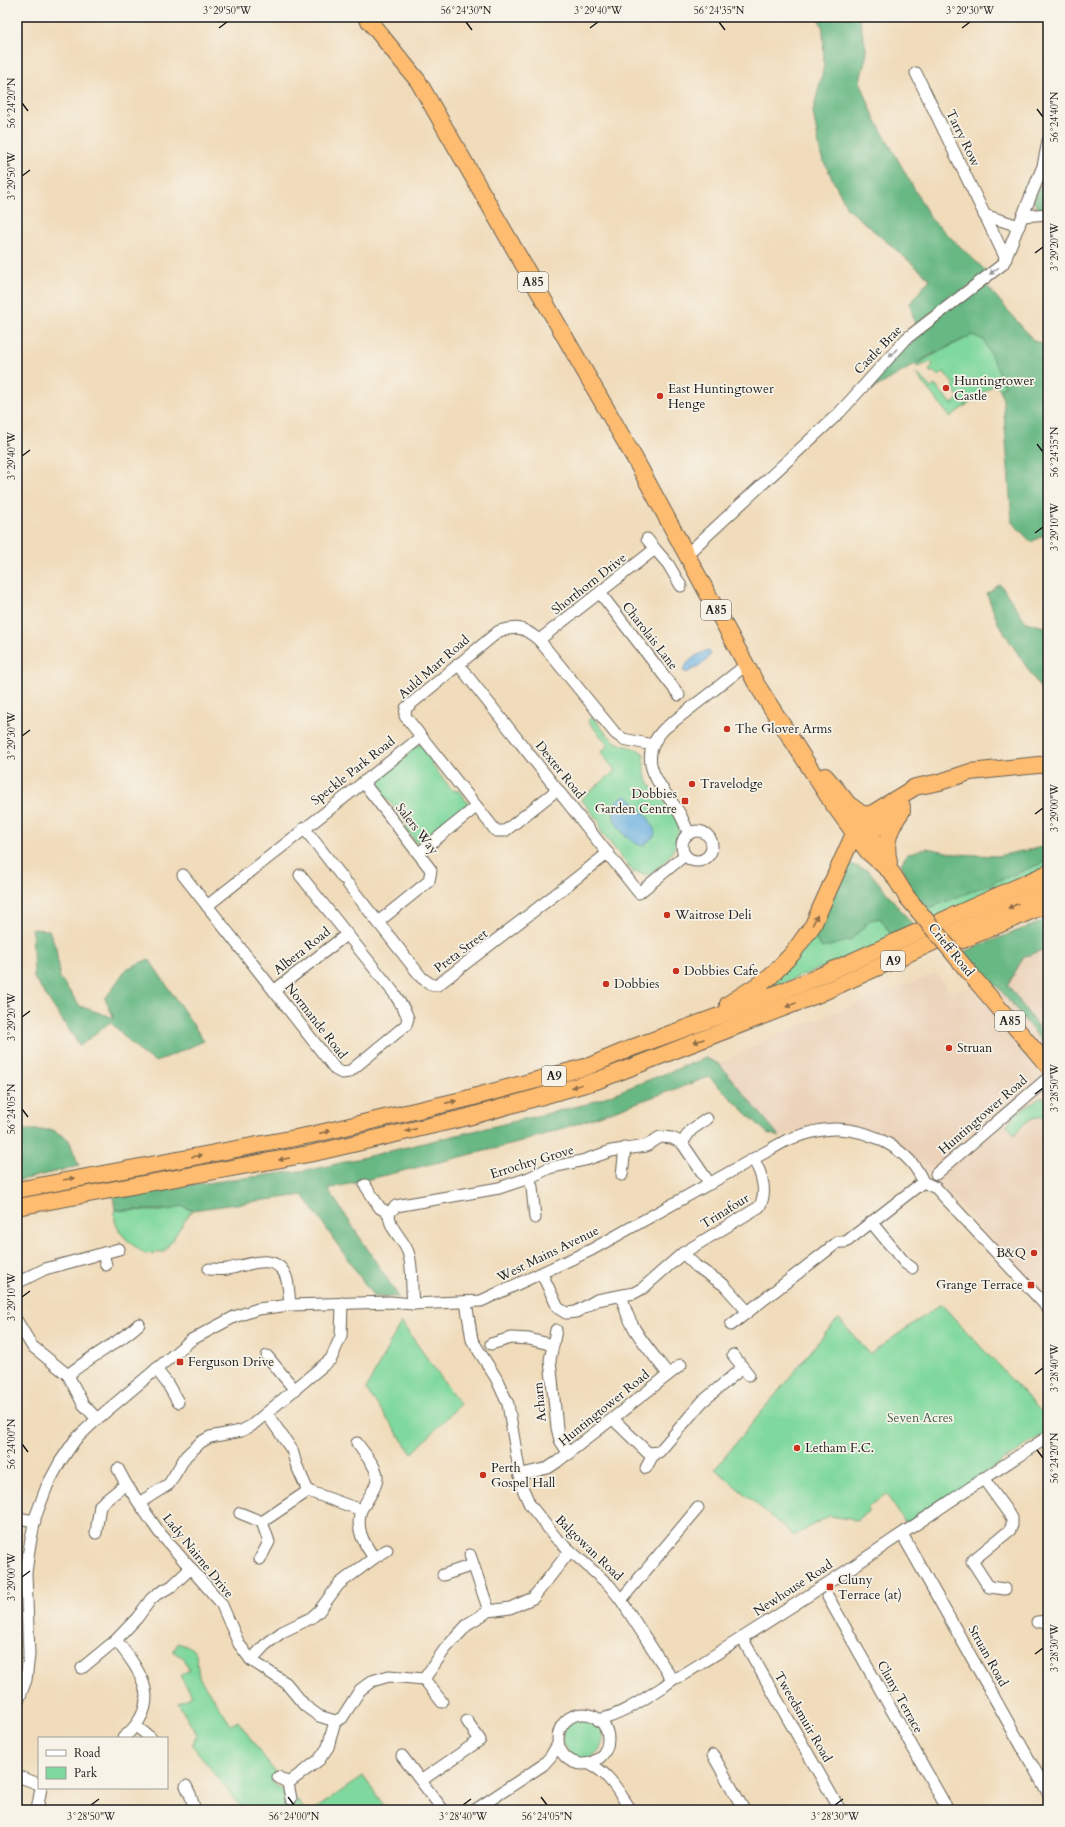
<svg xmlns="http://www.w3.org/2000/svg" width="1065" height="1827" font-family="Cardo,serif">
<rect width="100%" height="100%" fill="#f7f3e8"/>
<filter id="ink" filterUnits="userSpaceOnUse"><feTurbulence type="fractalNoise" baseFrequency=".025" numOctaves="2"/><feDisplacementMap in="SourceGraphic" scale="8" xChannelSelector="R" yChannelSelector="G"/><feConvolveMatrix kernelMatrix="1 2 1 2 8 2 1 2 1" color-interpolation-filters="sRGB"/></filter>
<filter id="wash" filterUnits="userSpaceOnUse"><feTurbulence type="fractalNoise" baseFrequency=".012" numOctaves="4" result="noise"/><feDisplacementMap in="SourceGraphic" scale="16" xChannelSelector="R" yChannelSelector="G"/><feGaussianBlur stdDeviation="0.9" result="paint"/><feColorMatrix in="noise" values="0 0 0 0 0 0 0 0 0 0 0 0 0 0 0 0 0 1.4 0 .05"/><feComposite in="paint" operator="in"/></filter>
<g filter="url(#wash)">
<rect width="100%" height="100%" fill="#f0dbba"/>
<polygon fill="#ebd2b9" points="1048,947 1048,1302 922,1165 882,1132 826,1122 780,1137 719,1064 784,1032 936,973 950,991 967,989 1013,956"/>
<g fill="#7fd89d" stroke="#4e7a5c">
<polygon points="972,335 980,337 986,343 1005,386 1000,389 995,384 950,417 915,373 920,376 931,388 935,385 952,404 959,398 952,387 954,385 944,372 938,376 933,371 931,373 929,369 933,365 931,362 917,367 916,364"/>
<path d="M592,716c7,8 13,18 21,24 10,8 21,5 31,14 0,9 -1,18 4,27 5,10 16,19 23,28 20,26 -1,49 -20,66l-18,-3 -33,-42v-7l-19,-24 34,-28 -14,-19 7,-7 -20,-24z"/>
<path d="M418,745h5l11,14 -2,6 20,25 7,1 10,13 -4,9 -7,-1 -39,31 -4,-2 -9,-12 1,-5 -29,-36h-5c-2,-11 5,-14 14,-17 7,-1 24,-18 26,-24z"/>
<polygon points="1048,860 1048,870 937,921 927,909"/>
<polygon points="880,918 891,934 913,925 919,931 756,993 813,937 851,940 870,920"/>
<path d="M1040,1098h8v20c-16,-5 -24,5 -33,17l-8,-10c6,-12 22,-20 33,-27z"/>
<path d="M181,1206l11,4 -28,42 -19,2c-14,-10 -34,-24 -30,-44l45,1z"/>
<polygon points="941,1304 1048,1419 1048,1431 907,1525 886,1494 867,1508 869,1511 856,1520 829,1516 794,1536 715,1469 838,1318 870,1354"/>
<polygon points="401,1322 460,1404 412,1454 366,1389"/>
<polygon points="178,1643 191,1648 196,1653 199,1677 231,1725 238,1721 277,1775 271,1782 282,1789 289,1805 298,1800 304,1810 243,1810 192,1745 197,1734 178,1703 192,1695 180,1676 189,1670 184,1658 173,1652"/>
<circle cx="583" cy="1738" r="20"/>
<polygon points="363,1776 387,1810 314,1810"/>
</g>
<g fill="#67b884" stroke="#426a50">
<polygon points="818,17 859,17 867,53 860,81 874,117 931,219 988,273 915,326 910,303 930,279 847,208 821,156 813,112 824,66 823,29"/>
<polygon points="1048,167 1048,222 1033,201"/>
<polygon points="982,280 1034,341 1048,346 1048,533 1031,542 1012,522 1003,400 1000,389 1005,386 984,340 972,335 929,356 885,382 861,395 910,338"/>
<polygon points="1000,584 1026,622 1048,628 1048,700 998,623 987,594"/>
<polygon points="1048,846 1048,860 1045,862 927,909 912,891 901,864 907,854 927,848 956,854 997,856"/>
<polygon points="851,864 869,871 913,925 891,934 880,918 870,920 851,940 822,948 813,937 847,868"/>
<polygon points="1048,919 1048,951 1042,950 1023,958 1008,985 1043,1034 1048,1038 1048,1049 999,988 974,969 963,952"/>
<polygon points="32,929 49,930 56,948 60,978 80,1006 114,1018 105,999 126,969 149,959 204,1041 156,1062 141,1053 110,1022 80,1046 34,978"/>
<polygon points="705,1058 719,1064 780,1137 767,1133 709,1077 588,1120 518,1143 328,1189 399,1297 374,1297 303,1195 192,1210 181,1206 171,1210 115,1210 113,1195 315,1169 587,1104"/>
<polygon points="22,1130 53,1130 69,1140 79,1166 17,1181 17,1131"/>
</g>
<g fill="#6ab1e1" stroke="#43667e">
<path d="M708,650l3,4 -6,8 -18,11 -4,-2c2,-10 17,-18 25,-21z"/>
<path d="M626,796c12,8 28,25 29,39l-12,11c-19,-4 -47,-41 -17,-50z"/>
</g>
</g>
<g filter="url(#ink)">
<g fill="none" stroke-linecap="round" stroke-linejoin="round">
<defs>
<g id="minor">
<polyline points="916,73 1006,259"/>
<polyline points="984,215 1019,226"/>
<polyline points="1023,216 1048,214"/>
<polyline points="647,539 655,549"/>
<polyline points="686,555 840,412 907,338 1003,264 1043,166 1048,141"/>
<polyline points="600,593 679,695"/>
<polyline points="539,640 655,549 668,564 681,586"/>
<polyline points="458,664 639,893 685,855"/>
<polyline points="363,782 431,870 429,881 378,922"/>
<path d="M557,790l-52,41h-9l-91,-115 1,-8 93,-77c20,-5 24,-4 40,9l76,93 8,6 30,6"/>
<polyline points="304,828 343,878"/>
<circle cx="697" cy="846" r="15"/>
<path d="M689,834c-3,-7 -6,-14 -9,-20 -18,-28 -47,-53 -16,-85l82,-64"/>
<polyline points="419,853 476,807"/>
<polyline points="183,875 336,1070 342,1073 349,1072 406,1025 408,1018 405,1011 394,993 300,875"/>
<path d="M348,884l74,94 10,7h6c56,-44 114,-87 170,-132"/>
<polyline points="207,906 421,737"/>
<polyline points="275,990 346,935"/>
<polyline points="682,1143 691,1130 707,1119"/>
<polyline points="936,1174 1048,1078"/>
<polyline points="622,1175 625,1148"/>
<polyline points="529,1178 532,1187 535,1218"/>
<polyline points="923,1182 936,1188 1048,1308"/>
<polyline points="365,1185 380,1208 389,1213"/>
<polyline points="871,1222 905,1263 912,1268"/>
<polyline points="103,1253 106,1265"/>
<polyline points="683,1253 696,1266 724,1285 748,1312"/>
<path d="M209,1269c6,0 13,1 19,0 19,-4 51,-19 59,11 2,8 2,17 3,25"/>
<path d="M542,1274l16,34 8,5 10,-1 21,-12 37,-7 9,-5 40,-35 76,-46c9,-14 3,-34 -6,-48"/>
<polyline points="17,1283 45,1269 119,1249"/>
<path d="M622,1296c5,31 28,54 46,78"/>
<polyline points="466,1302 472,1340 496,1378 508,1404 522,1487 530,1505 556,1538 609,1585 621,1600 672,1679"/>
<path d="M413,1304c-2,-16 0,-34 -4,-49 -4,-16 -20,-24 -20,-42l7,-7 103,-18 30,-10 20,-10 36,-8 26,-9 35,-5 14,-9 12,1 10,5 28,41"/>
<polyline points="17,1321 32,1346 68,1375 83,1404 97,1419"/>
<polyline points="731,1325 838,1242 846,1242 923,1182"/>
<polyline points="491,1344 511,1338 529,1339 553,1345 550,1360 557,1428 560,1440 569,1454"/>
<polyline points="553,1345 556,1330"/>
<polyline points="733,1355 749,1375"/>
<polyline points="267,1356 295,1390"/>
<polyline points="156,1369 167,1383 178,1402"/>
<path d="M68,1375c22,-19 50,-31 71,-51"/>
<polyline points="613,1419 648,1453 659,1452 702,1402 742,1368"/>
<path d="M357,1443c25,34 27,31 4,67"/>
<polyline points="646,1468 654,1453"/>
<polyline points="118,1469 126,1484"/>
<polyline points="519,1473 522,1474 548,1468 557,1462 681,1365"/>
<polyline points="983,1478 1012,1518 1012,1525 1010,1530 972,1561 989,1587 1005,1589"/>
<polyline points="139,1503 169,1484 186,1456 201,1442 210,1437 241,1431 251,1426 331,1359 341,1336 342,1303"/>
<polyline points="240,1513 262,1522 269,1542 260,1559"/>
<polyline points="17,1518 35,1521"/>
<polyline points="262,1522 308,1491"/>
<polyline points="96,1533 100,1505 126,1484 159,1532 221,1603 239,1644 251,1660 286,1683 305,1706 319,1716 335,1721"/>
<polyline points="902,1534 1048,1793"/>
<polyline points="470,1555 489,1611"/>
<polyline points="374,1558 387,1550"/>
<polyline points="443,1575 473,1565"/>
<polyline points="828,1597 948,1810"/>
<polyline points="621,1600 698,1508"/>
<polyline points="1037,1622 1048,1621"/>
<polyline points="742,1638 840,1810"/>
<path d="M251,1660l14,-15 17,-13 29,-14 8,-7 20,-27 35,-26c-10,-15 -19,-28 -13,-48l-53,-19 -12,-27 -4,-14 -25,-36"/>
<polyline points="82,1668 116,1640"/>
<polyline points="424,1679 442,1702"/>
<path d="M17,1704l9,-24 3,-25 -3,-82 3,-23 6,-32 12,-32 13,-24 15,-22 22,-21 94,-79 43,-23 24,-8 32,-4 100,-3 23,2 68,-3 110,-51 196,-110c16,-6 34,-12 51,-11 33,1 73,21 85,53"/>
<circle cx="583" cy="1739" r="25"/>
<path d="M598,1720c24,-5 44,-20 65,-33 6,-5 10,-9 18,-11 71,-44 141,-88 210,-135 53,-35 104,-71 157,-104"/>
<polyline points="137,1727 151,1738"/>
<path d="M123,1738c41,-34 20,-64 -7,-98l21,-22 14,-19 6,-5 15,-8 19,-18"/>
<polyline points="713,1755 744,1810"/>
<polyline points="402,1756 443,1810"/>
<path d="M589,1764c20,8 30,29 42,46"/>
<polyline points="17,1776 39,1784"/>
<polyline points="278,1777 288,1783 319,1760 328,1747 335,1721 342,1718 360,1690 372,1681 389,1676 424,1679 445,1649 469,1623 489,1611 510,1608 533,1598 570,1551"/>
<polyline points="422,1780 480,1740 467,1721"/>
<polyline points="288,1783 291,1799"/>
<polyline points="186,1786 190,1794 195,1810"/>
<polyline points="37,1810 41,1788"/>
<polyline points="475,1810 543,1765 551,1756 558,1744"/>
</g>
<g id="highway">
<polyline points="366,17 418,81 635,459 757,685 831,801 868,852 892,873 907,897"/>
<path d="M825,776c24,27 44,54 61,87"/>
<polyline points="851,806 863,815 873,813 915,787 940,782 970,772 1048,764"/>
<polyline points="863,839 902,806"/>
<path d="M889,862c-5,-20 1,-35 13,-51"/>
<polyline points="963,940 1048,904"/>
<polyline points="972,976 1048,1066"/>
<polyline points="728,1004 770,977 793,953 813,925 852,838 873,813"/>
<polyline points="17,1190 311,1135 466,1099 589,1066 634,1047 738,1009 813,979 1048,873"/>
<polyline points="17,1207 314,1153 468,1117 596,1081 819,994 1048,890"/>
</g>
</defs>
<use href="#minor" stroke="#665f53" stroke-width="13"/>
<use href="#highway" stroke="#665f53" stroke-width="18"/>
<use href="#minor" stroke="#fff" stroke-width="11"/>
<use href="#highway" stroke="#febc70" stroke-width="16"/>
<defs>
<polyline id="highway-bridge" points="907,897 972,976"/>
</defs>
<use href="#highway-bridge" stroke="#665f53" stroke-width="18" stroke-linecap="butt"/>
<use href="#highway-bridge" stroke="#febc70" stroke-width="16"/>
</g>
<defs><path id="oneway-solid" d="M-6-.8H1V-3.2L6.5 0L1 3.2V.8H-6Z"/></defs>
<g fill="#999">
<use href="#oneway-solid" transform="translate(994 271) rotate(143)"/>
<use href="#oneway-solid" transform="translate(893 353) rotate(133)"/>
</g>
<g fill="#8d6c46">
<use href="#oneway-solid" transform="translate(1013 906) rotate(155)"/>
<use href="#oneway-solid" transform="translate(815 920) rotate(-63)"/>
<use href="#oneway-solid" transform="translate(791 1005) rotate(158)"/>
<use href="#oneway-solid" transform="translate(699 1041) rotate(159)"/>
<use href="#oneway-solid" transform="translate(577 1086) rotate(164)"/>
<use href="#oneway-solid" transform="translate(451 1102) rotate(-13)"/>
<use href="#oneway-solid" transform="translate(411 1130) rotate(167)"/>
<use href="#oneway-solid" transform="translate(325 1132) rotate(-13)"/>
<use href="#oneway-solid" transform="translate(197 1156) rotate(-10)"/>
<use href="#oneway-solid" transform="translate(284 1159) rotate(170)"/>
<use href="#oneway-solid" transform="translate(69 1179) rotate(-10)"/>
</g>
</g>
<path fill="none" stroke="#1c1c1c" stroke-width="1.5" d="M466,22l6,8M719,22l6,8M219,28l8,-6M590,28l8,-6M962,28l8,-6M22,103l6,8M1037,109l6,8M22,176l8,-6M1035,253l8,-6M1037,444l6,8M22,456l8,-6M1035,533l8,-6M22,736l8,-6M1035,814l8,-6M22,1017l8,-6M1035,1094l8,-6M22,1109l6,8M22,1297l8,-6M1035,1374l8,-6M22,1444l6,8M1037,1450l6,8M22,1577l8,-6M1035,1654l8,-6M288,1797l6,8M541,1797l6,8M91,1805l8,-6M463,1805l8,-6M835,1805l8,-6"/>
<g fill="#c8321e" stroke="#f7f3e8" stroke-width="1.5">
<circle cx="946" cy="388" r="4"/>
<circle cx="660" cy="396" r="4"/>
<circle cx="727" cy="729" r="4"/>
<circle cx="692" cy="784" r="4"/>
<rect x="681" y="797" width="8" height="8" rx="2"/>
<circle cx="667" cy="915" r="4"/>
<circle cx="676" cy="971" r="4"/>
<circle cx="606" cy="984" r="4"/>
<circle cx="949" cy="1048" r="4"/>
<circle cx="1034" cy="1253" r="4"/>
<rect x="1027" y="1281" width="8" height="8" rx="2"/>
<rect x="176" y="1358" width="8" height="8" rx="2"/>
<circle cx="797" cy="1448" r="4"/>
<circle cx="483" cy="1475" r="4"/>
<rect x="826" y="1583" width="8" height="8" rx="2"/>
</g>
<g text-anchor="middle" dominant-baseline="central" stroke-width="3.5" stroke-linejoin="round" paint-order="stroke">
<g fill="#f7f3e8" stroke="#5e5c59" stroke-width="1">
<rect x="518" y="272" width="30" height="20" rx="3"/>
<rect x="701" y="600" width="30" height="20" rx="3"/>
<rect x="881" y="951" width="24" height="20" rx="3"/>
<rect x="995" y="1011" width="30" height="20" rx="3"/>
<rect x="542" y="1066" width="24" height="20" rx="3"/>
</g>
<g font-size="12" font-weight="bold" fill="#1c1c1c">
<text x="533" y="282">A85</text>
<text x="716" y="610">A85</text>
<text x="893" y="961">A9</text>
<text x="1010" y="1021">A85</text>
<text x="554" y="1076">A9</text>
</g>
<g font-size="13" fill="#1c1c1c" stroke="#f7f3e8">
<text transform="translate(963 138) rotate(64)">Tarry Row</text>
<text transform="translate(878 350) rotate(-46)">Castle Brae</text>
<text transform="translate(589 584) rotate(-38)">Shorthorn Drive</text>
<text transform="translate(650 636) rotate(52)">Charolais Lane</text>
<text transform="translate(434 667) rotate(-41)">Auld Mart Road</text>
<text transform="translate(560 770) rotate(51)">Dexter Road</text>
<text transform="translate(353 771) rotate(-38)">Speckle Park Road</text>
<text transform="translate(417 829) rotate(52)">Salers Way</text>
<text transform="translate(951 950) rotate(51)">Crieff Road</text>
<text transform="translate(302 951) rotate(-38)">Albera Road</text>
<text transform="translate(461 951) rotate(-37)">Preta Street</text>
<text transform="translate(316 1021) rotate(52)">Normande Road</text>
<text transform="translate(983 1115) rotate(-41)">Huntingtower Road</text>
<text transform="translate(532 1162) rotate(-17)">Errochty Grove</text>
<text transform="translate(725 1211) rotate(-32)">Trinafour</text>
<text transform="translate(548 1254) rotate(-26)">West Mains Avenue</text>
<text transform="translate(540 1402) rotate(-96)">Acharn</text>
<text transform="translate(604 1408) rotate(-39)">Huntingtower Road</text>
<text transform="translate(589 1548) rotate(44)">Balgowan Road</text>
<text transform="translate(198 1556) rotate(51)">Lady Nairne Drive</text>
<text transform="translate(793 1588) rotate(-33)">Newhouse Road</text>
<text transform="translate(988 1656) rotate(61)">Struan Road</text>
<text transform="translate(900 1697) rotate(61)">Cluny Terrace</text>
<text transform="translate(803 1717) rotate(60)">Tweedsmuir Road</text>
</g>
<g font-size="13" fill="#1c1c1c" stroke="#f7f3e8" text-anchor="start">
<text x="954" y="381">Huntingtower<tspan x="954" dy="15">Castle</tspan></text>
<text x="668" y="389">East Huntingtower<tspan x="668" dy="15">Henge</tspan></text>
<text x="735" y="729">The Glover Arms</text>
<text x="700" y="784">Travelodge</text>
<text x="677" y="794" text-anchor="end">Dobbies<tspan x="677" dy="15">Garden Centre</tspan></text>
<text x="675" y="915">Waitrose Deli</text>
<text x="684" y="971">Dobbies Cafe</text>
<text x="614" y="984">Dobbies</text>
<text x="957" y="1048">Struan</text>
<text x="1026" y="1253" text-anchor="end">B&amp;Q</text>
<text x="1023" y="1285" text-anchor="end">Grange Terrace</text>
<text x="188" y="1362">Ferguson Drive</text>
<text x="805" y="1448">Letham F.C.</text>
<text x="491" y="1468">Perth<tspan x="491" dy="15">Gospel Hall</tspan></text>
<text x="838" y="1580">Cluny<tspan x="838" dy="15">Terrace (at)</tspan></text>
</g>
<g font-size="13" fill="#3f5e49" stroke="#f7f3e8">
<text x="920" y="1418">Seven Acres</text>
</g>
</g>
<rect width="1065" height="1827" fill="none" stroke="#f7f3e8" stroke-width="44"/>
<rect x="38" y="1737" width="130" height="52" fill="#f7f3e8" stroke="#9f9d96"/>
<rect x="46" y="1750" width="20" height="6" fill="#ffffff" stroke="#9f9d96"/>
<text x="74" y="1757" font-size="12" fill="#1c1c1c">Road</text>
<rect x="46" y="1767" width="20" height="12" fill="#7fd89d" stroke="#9f9d96"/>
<text x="74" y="1777" font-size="12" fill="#1c1c1c">Park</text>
<rect x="22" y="22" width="1021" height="1783" fill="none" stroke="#1c1c1c" stroke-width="1.5"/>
<g font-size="10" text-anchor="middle" fill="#1c1c1c">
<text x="227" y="14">3°29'50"W</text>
<text x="466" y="14">56°24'30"N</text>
<text x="598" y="14">3°29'40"W</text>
<text x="719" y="14">56°24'35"N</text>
<text x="970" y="14">3°29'30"W</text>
<text transform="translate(11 103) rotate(-90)" y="4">56°24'20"N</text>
<text transform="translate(1054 117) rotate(-90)" y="4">56°24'40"N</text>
<text transform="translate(11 176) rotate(-90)" y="4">3°29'50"W</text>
<text transform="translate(1054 247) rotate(-90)" y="4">3°29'20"W</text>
<text transform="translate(1054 452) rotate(-90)" y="4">56°24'35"N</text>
<text transform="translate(11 456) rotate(-90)" y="4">3°29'40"W</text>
<text transform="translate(1054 527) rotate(-90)" y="4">3°29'10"W</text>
<text transform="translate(11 736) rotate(-90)" y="4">3°29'30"W</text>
<text transform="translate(1054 808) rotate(-90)" y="4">3°29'00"W</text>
<text transform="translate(11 1017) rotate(-90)" y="4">3°29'20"W</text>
<text transform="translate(1054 1088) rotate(-90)" y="4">3°28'50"W</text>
<text transform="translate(11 1109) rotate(-90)" y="4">56°24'05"N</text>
<text transform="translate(11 1297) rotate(-90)" y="4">3°29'10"W</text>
<text transform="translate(1054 1368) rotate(-90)" y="4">3°28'40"W</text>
<text transform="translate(11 1444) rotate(-90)" y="4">56°24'00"N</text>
<text transform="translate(1054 1458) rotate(-90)" y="4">56°24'20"N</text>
<text transform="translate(11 1577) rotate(-90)" y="4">3°29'00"W</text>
<text transform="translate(1054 1648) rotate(-90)" y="4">3°28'30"W</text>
<text x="91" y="1820">3°28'50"W</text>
<text x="294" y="1820">56°24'00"N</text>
<text x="463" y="1820">3°28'40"W</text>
<text x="547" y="1820">56°24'05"N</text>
<text x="835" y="1820">3°28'30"W</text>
</g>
</svg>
